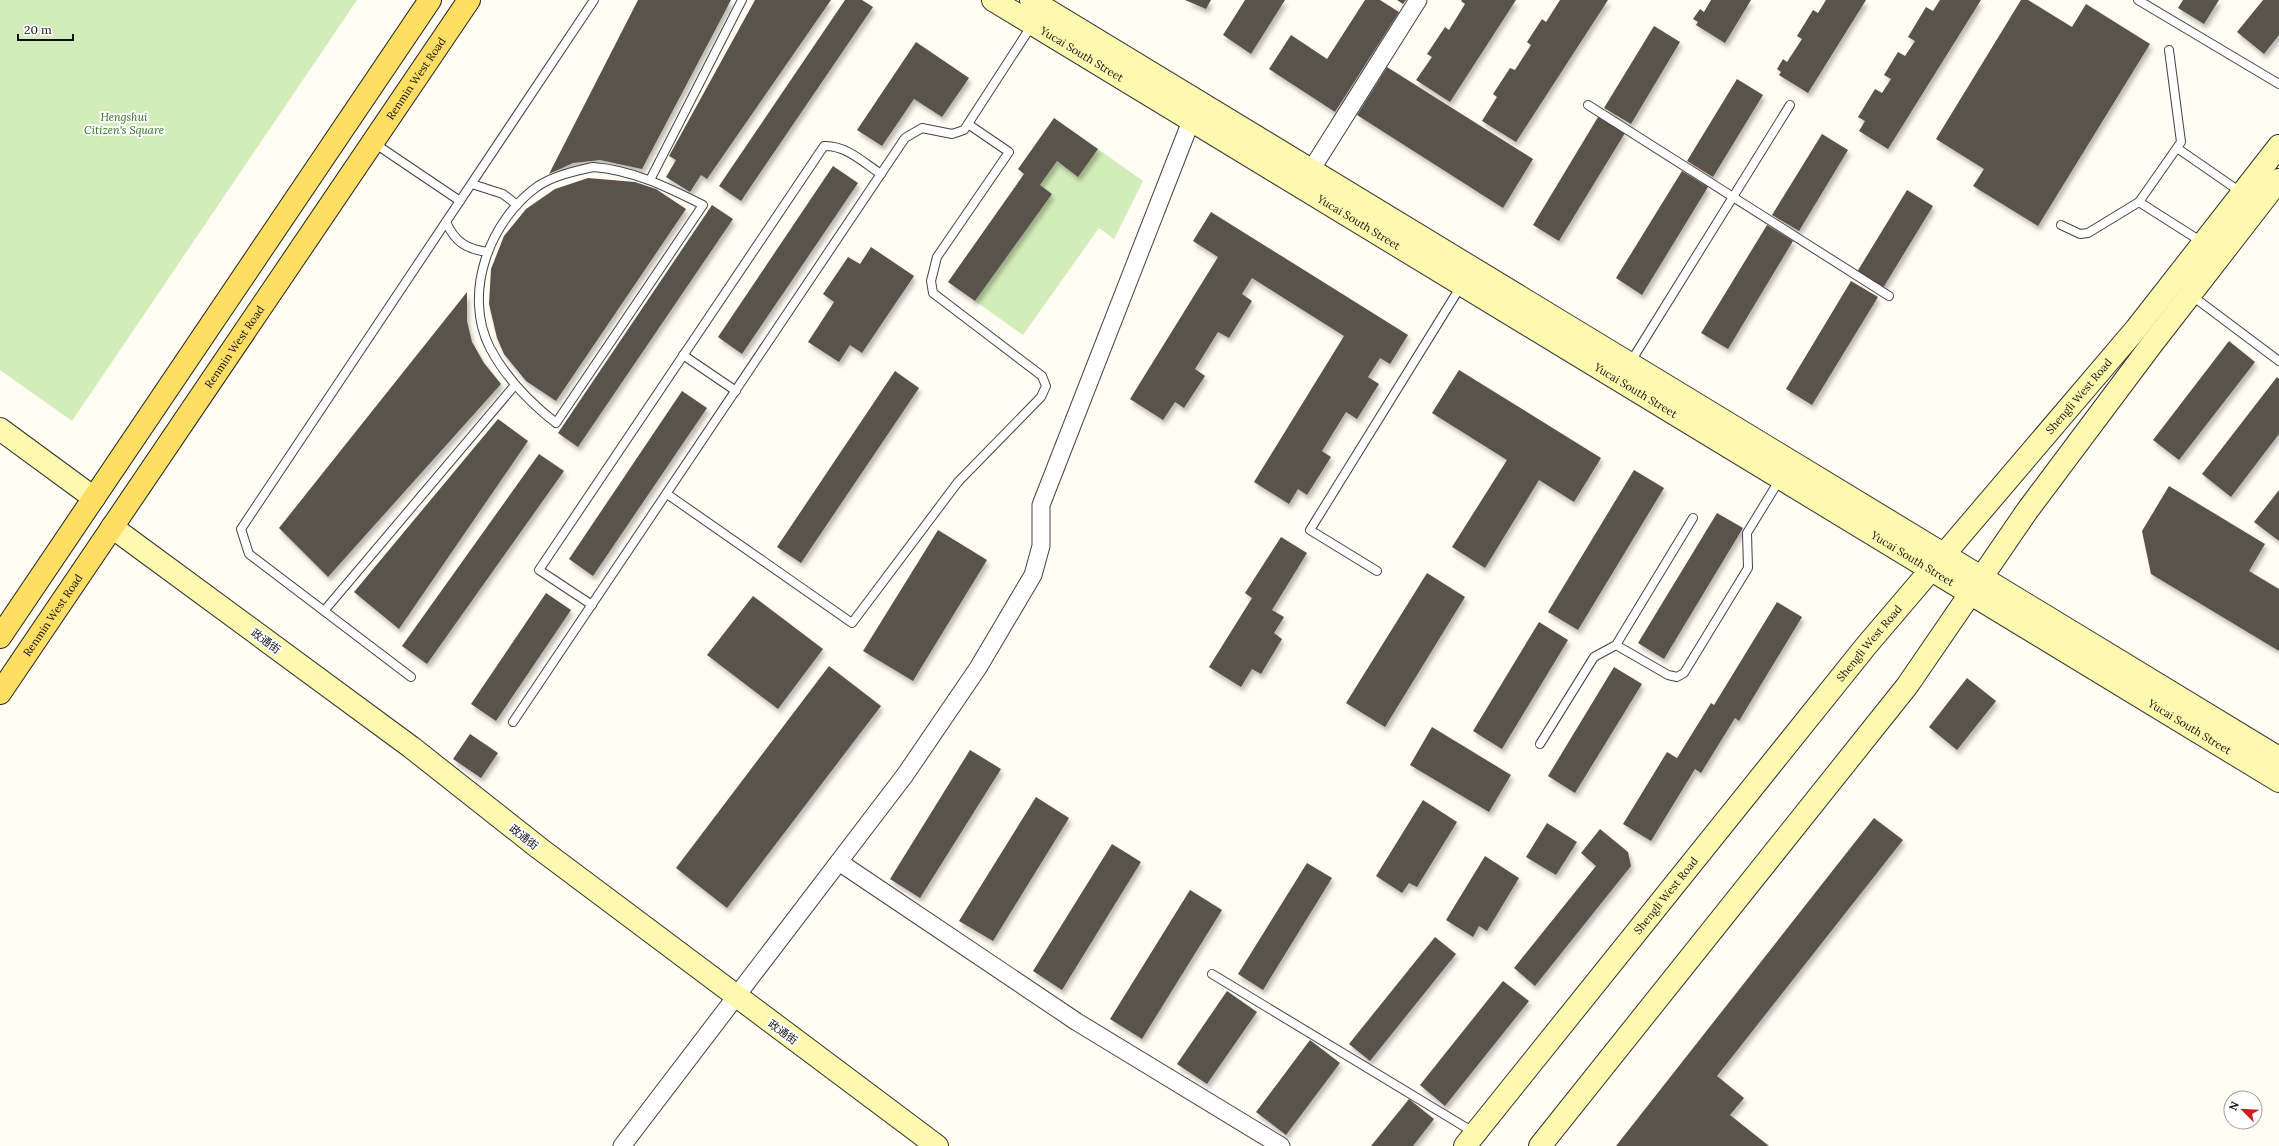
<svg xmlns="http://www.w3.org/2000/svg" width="2279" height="1146" font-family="Lora,'Noto Sans SC',serif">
<defs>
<filter id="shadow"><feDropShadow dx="2.5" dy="4.5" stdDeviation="2" flood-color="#0004"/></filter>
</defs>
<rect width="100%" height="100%" fill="#fffdf4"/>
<g fill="#d3edba">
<polygon points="0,0 357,0 72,421 0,370"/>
<polygon points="1098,149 1143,181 1114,239 1099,228 1023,335 975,301 1052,194 1040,185 1057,161 1078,176"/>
</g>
<g fill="#5a524c" filter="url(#shadow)">
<polygon points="638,0 731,0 642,169 600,160 573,163 549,174"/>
<polygon points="755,0 831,0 707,179 701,175 690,192 666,177 676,160 669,156"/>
<polygon points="845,0 862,0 873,7 741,201 719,186"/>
<polygon points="1185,0 1211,0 1206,9"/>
<polygon points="1245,0 1285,0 1251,54 1223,35"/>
<polygon points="1365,0 1380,0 1399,12 1335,112 1269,69 1291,35 1327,59"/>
<polygon points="1397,0 1406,0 1403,4"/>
<polygon points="1462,0 1516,0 1450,102 1416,80 1432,57 1427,54 1445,27 1449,30 1465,4 1461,1"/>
<polygon points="1560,0 1608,0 1516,142 1482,121 1497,97 1493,94 1510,68 1515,70 1531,45 1527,42 1542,19 1546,22"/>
<polygon points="1711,0 1751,0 1725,43 1696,25 1698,22 1693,19 1700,9 1704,12"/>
<polygon points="1826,0 1866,0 1808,93 1779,75 1781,72 1777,69 1783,59 1787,62 1802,39 1797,36 1813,10 1818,13"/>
<polygon points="1940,0 1981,0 1888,149 1859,131 1865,121 1858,117 1875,89 1882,93 1891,79 1884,75 1898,52 1905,56 1915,41 1908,37 1926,7 1933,11"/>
<polygon points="2021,0 2028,0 2072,27 2086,4 2150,44 2038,226 1973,186 1984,169 1936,139"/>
<polygon points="2183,0 2219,0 2204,24 2178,8"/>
<polygon points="2263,0 2279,0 2279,35 2264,54 2237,32"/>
<polygon points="1654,26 1680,42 1631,124 1604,108"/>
<polygon points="916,42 969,78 942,117 914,99 882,146 857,130"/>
<polygon points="1387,67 1533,159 1503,208 1357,115"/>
<polygon points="1737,79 1763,95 1713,177 1687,161"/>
<polygon points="1598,117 1625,133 1559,241 1533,225"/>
<polygon points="1054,118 1098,149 1078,177 1057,161 1040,185 1052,194 975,301 948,282 1024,174 1018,169"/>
<polygon points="1822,134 1848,150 1799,231 1772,215"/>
<polygon points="833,166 858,183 742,354 718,337"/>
<polygon points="1682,171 1708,187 1642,295 1616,278"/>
<polygon points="588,178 635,182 656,189 686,209 556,401 526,381 504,354 497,338 489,304 491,269 504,236 526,209 555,189"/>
<polygon points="1907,190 1933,206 1883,288 1857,272"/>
<polygon points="712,205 733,219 578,447 558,433"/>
<polygon points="1211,212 1408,335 1390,364 1380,358 1368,377 1379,384 1357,419 1346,412 1322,451 1331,457 1307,495 1298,489 1289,504 1254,482 1344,336 1252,278 1242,294 1252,301 1229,338 1218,332 1195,369 1205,376 1184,408 1175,402 1163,420 1130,399 1218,257 1193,241"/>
<polygon points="1767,225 1793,241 1728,349 1701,333"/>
<polygon points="871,247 914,276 862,353 850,345 839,362 808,342 834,302 823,294 848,257 860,264"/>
<polygon points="1851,281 1878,297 1812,405 1786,389"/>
<polygon points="467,292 467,321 472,342 484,363 501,384 328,577 279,528"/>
<polygon points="2229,341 2255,362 2179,460 2153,440"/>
<polygon points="1459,370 1601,458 1574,502 1539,480 1485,568 1452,547 1507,460 1432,413"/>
<polygon points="895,371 919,388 801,563 777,547"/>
<polygon points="2277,377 2279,379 2279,434 2231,497 2202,474"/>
<polygon points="682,391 707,408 593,576 569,559"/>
<polygon points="498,419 528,441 399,629 354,592"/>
<polygon points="539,454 564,471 427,664 402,646"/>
<polygon points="1634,470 1664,488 1578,630 1548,612"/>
<polygon points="2169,486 2265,544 2249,571 2279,589 2279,651 2151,574 2142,531"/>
<polygon points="2279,490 2279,541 2254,522"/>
<polygon points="1717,513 1743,528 1664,659 1638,643"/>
<polygon points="938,530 987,560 913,681 863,651"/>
<polygon points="1281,537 1307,553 1272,610 1284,617 1274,633 1282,639 1261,674 1252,669 1241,687 1209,667 1252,598 1245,593"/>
<polygon points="1427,573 1465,597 1385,727 1346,703"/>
<polygon points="546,593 571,610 496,721 471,704"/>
<polygon points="753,596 823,649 778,709 707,655"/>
<polygon points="1777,602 1802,617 1739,721 1735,718 1701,773 1695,769 1651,841 1623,824 1667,752 1677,758 1711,703 1714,705"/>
<polygon points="1539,622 1568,640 1502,749 1473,731"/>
<polygon points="829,666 881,706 727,908 676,868"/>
<polygon points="1614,667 1642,684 1575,793 1548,776"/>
<polygon points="1967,678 1996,701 1957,750 1929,727"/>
<polygon points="1432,727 1511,775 1489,812 1410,765"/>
<polygon points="470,734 498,753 481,778 453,759"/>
<polygon points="970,750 1001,769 920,898 890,879"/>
<polygon points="1036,797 1069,818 993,941 959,921"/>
<polygon points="1423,800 1457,822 1417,887 1409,883 1402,893 1376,876"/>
<polygon points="1874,818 1903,840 1717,1076 1744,1098 1730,1115 1769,1146 1616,1146"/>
<polygon points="1547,823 1577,842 1556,875 1526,857"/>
<polygon points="1600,829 1628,852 1631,866 1535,986 1514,968 1596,866 1581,853"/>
<polygon points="1112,844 1141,862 1062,990 1033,971"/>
<polygon points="1485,856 1519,878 1487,931 1479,926 1473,937 1446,920"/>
<polygon points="1307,863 1332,878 1263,990 1238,974"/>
<polygon points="1190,890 1222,910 1142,1039 1110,1019"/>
<polygon points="1435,937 1456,954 1370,1061 1349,1044"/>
<polygon points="1503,981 1529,1001 1445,1106 1420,1085"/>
<polygon points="1227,991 1257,1012 1207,1084 1177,1064"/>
<polygon points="1310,1040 1340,1063 1286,1135 1256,1112"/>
<polygon points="1409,1099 1434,1119 1413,1146 1371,1146"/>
</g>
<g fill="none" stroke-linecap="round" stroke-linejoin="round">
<defs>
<g id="lane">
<polyline points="2138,0 2279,84"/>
<polyline points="1588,105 1889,296"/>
<polyline points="374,143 460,201"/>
<polyline points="2177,148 2242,193"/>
<path d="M593,167c40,3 74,20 110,38l-147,218c-27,-21 -50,-45 -66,-75 -28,-55 0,-128 48,-162 15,-10 37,-15 55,-19z"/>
<polyline points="650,180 742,0"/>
<polyline points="472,184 503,194 517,205"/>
<polyline points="2139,202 2202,242"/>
<path d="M446,222c9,20 20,27 42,30"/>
<polyline points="2061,225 2080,234 2088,233 2139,202 2181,142 2169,50"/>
<polyline points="2191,295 2279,361"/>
<polyline points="683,355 736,391"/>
<polyline points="1630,363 1790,105"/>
<polyline points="667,494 852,623 958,482 1041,397 1046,386 1042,376 933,293 931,281 937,257 1009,152 968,124"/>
<polyline points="1377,571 1310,530 1461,286"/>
<path d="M592,605l-53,-35 285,-424c22,-1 40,17 57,28"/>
<polyline points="324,611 515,385"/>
<polyline points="1616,645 1668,675 1677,677 1684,673 1748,568 1747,533 1780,479"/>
<polyline points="411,677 249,554 241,529 594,0"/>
<polyline points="513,722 905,138 922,128 952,134 964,130 1032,25"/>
<polyline points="1540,744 1594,657 1616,645 1693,518"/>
<polyline points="1212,974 1475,1133"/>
</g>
<g id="street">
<polyline points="1311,170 1418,0"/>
<polyline points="839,862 1077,1022 1281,1146"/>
<polyline points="622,1146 905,775 978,668 1033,575 1041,546 1041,505 1191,121"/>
</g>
<g id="secondary">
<path id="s1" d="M993,0l1286,781"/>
<polyline points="1031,0 2279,758"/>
<polyline points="0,429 94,498"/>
<polyline points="112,527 411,747 539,848 937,1146"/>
<path id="s2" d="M1465,1146l401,-500 270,-317 143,-183"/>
<polyline points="1540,1146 1907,686 2027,511 2152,344 2279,180"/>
</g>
<g id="primary">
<polyline points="0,637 430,0"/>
<path id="s3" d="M0,693l469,-693"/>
</g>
</defs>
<use href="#lane" stroke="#434343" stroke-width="10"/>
<use href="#street" stroke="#434343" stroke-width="19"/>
<use href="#secondary" stroke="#323232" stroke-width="24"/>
<use href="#primary" stroke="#212121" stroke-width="24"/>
<use href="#lane" stroke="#fff" stroke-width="8"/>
<use href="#street" stroke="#fff" stroke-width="17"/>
<use href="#secondary" stroke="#fff9af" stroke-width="22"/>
<use href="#primary" stroke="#ffde64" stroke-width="22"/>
</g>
<g text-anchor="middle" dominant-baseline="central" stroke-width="4" stroke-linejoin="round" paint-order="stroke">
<g font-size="11" fill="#101010" stroke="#fff">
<text stroke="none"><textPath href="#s1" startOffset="104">Yucai South Street</textPath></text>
<text stroke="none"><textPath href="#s3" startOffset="742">Renmin West Road</textPath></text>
<text stroke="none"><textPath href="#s1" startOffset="428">Yucai South Street</textPath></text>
<text stroke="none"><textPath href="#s3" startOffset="418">Renmin West Road</textPath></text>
<text stroke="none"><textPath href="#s1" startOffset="752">Yucai South Street</textPath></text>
<text stroke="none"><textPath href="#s2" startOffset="969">Shengli West Road</textPath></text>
<text stroke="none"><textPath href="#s1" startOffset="1076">Yucai South Street</textPath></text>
<text stroke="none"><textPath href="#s3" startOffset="94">Renmin West Road</textPath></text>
<text transform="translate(266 641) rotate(36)">政通街</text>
<text stroke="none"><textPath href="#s2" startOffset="645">Shengli West Road</textPath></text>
<text stroke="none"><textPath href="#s1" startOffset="1400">Yucai South Street</textPath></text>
<text transform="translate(524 837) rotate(38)">政通街</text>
<text stroke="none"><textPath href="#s2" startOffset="321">Shengli West Road</textPath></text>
<text transform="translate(783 1032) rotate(36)">政通街</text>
</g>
<g font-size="11" font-style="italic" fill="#296e1b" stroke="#fff">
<text x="124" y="117">Hengshui<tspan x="124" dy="13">Citizen's Square</tspan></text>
</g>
</g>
<g transform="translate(2243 1110) rotate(294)"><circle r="19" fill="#ffffff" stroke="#9f9f9f"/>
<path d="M0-3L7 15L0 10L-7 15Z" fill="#cc1d20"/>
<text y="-6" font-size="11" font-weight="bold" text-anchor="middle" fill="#101010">N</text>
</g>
<path d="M18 34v6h55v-6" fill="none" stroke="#101010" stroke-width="2"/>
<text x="24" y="34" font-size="12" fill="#101010" stroke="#ffffff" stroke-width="3" paint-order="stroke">20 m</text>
</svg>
